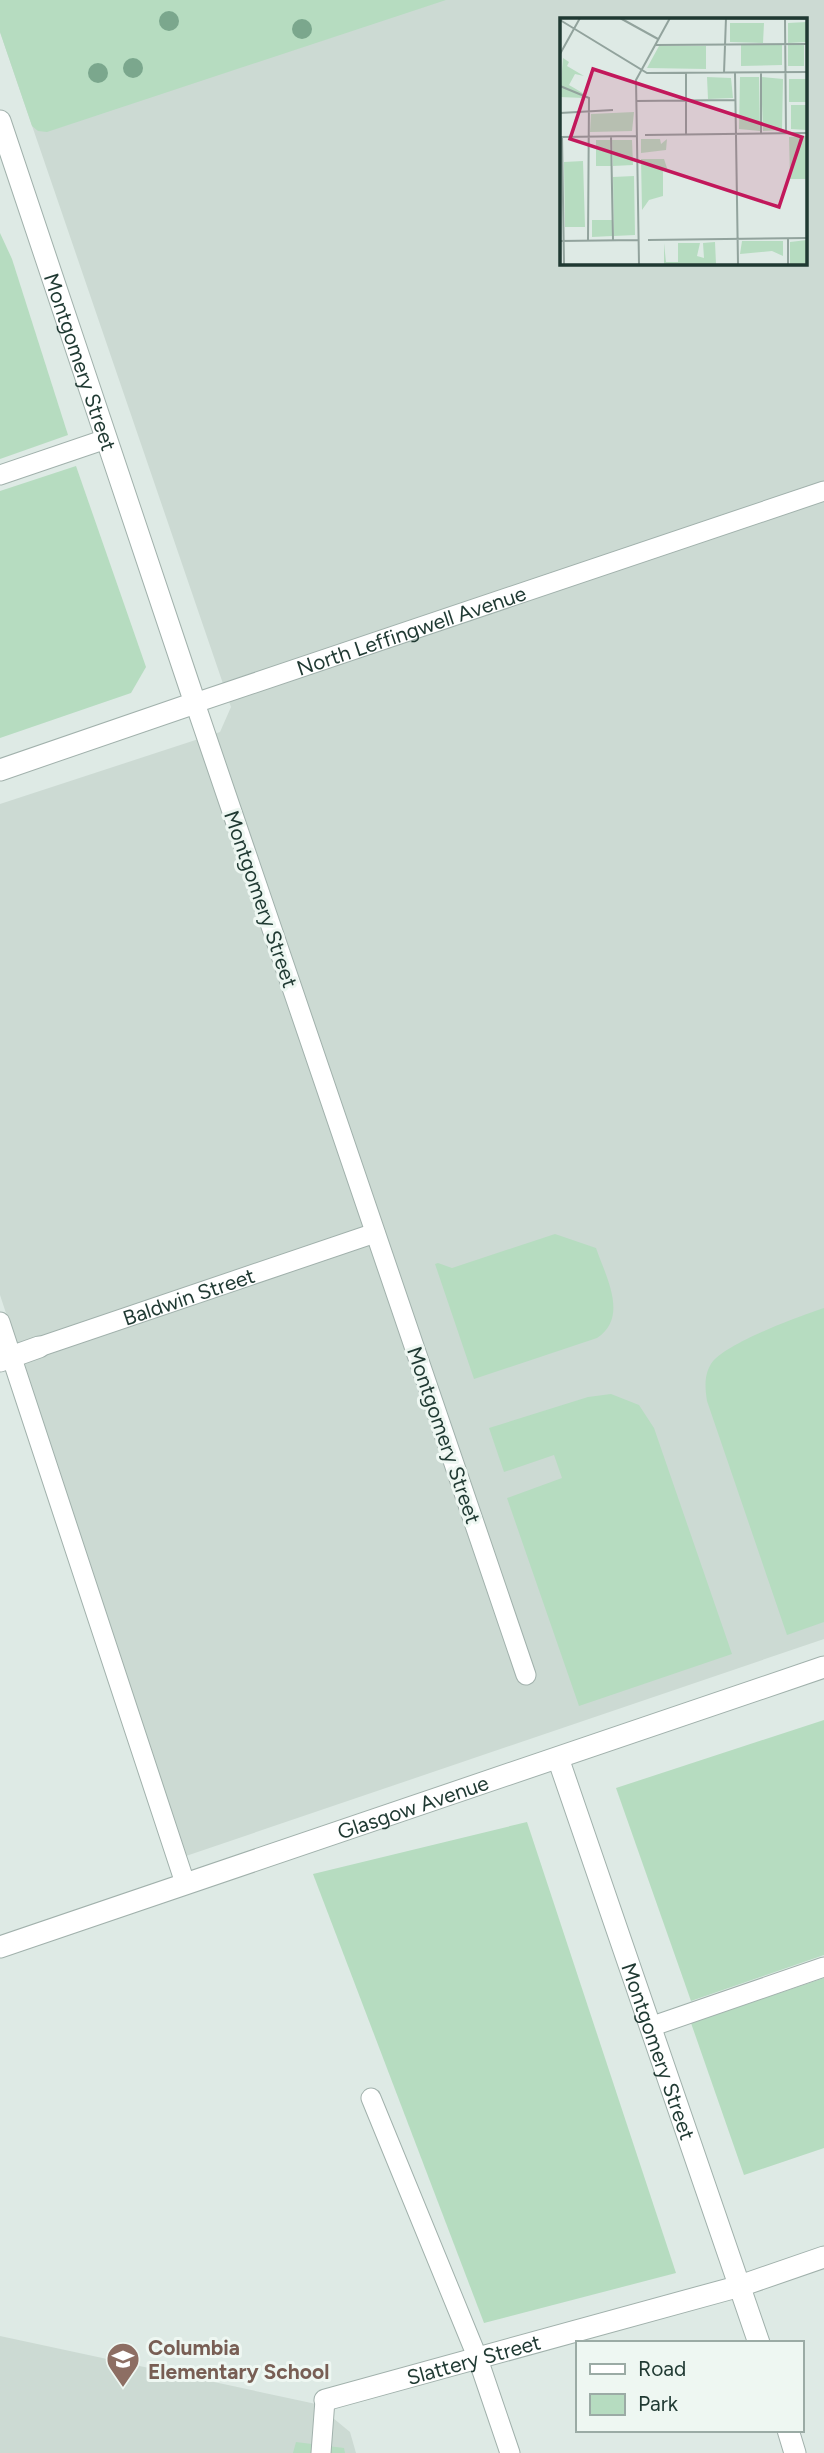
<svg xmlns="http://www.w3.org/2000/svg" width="824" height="2453" font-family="Figtree,sans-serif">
<rect width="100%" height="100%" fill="#deeae5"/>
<g fill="#ccdad3" fill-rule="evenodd">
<path d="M0,0h824v1639l-638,217 -186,-561v-491l220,-72 11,-25 -231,-675zM562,19h243v243h-243z"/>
<polygon points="0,2336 316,2404 350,2432 356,2453 0,2453"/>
</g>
<g fill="#b6dcc0">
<polygon points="0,0 446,0 47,132 38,131 32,126 0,32"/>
<polygon points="0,233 12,259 68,435 0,459"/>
<polygon points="76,466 146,667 131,693 0,738 0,491"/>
<path d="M555,1234l41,14c10,29 33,69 1,90l-123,41 -39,-115 3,-1 14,5z"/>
<path d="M824,1308v314l-37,13 -80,-234c-2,-13 -3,-26 4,-37 12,-20 89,-48 113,-56z"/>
<polygon points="611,1394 639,1405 654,1428 732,1654 579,1706 507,1498 562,1478 554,1455 504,1472 489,1428 588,1397"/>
<polygon points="824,1720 824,1955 691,2001 616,1788"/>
<polygon points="527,1822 676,2273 484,2323 313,1874"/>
<polygon points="824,1978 824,2148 744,2175 691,2023"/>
<polygon points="296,2442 344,2448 345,2453 293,2453"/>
</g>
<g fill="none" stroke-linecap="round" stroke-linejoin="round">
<defs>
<g id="service">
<polyline points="0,475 106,439"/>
<polyline points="0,1322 185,1883"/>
<path id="s1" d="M39,1347l336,-114"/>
<path id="s2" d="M526,1675l-331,-972 629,-212"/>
<polyline points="650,2027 824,1967"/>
<polyline points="371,2098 478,2359 510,2453"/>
<polyline points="321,2453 325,2400"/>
</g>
<g id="minor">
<path id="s3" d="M0,121l195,582 -195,67"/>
<polyline points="0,1361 39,1347"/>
<path id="s4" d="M558,1758l201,585"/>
<path id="s5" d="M0,1947l824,-280"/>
<path id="s6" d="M325,2400l415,-114 84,-29"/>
<polyline points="788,2430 795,2453"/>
</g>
</defs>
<use href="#service" stroke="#a1b1ac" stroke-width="21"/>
<use href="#minor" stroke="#a1b1ac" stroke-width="23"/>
<use href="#service" stroke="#fff" stroke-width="19"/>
<use href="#minor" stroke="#fff" stroke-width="21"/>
</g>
<g fill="#7ba78d">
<circle cx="169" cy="21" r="10"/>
<circle cx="302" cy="29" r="10"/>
<circle cx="133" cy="68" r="10"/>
<circle cx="98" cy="73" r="10"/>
</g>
<defs>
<symbol id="school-pin" viewBox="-11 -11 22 30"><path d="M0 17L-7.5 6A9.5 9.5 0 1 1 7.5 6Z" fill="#8d6e63" stroke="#eef7f2"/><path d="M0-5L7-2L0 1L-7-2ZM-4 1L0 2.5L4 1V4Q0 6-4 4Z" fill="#fff"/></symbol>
</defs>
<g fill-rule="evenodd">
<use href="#school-pin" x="104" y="2340" width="38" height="52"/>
</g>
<g text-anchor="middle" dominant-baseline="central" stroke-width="6" stroke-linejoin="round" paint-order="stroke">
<g font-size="21" fill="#1f3932" stroke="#eef7f2">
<text stroke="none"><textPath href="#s3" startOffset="254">Montgomery Street</textPath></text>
<text stroke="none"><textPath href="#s2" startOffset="1255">North Leffingwell Avenue</textPath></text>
<text transform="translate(261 899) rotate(71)">Montgomery Street</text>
<text stroke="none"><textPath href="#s1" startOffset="158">Baldwin Street</textPath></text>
<text transform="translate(444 1435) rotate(71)">Montgomery Street</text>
<text stroke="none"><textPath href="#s5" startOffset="436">Glasgow Avenue</textPath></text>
<text stroke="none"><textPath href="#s4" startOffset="310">Montgomery Street</textPath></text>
<text stroke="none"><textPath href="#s6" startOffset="154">Slattery Street</textPath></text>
</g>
<g font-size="21" font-weight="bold" fill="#785e54" stroke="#eef7f2" text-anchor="start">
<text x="148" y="2347">Columbia<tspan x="148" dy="24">Elementary School</tspan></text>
</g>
</g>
<g transform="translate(560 18)">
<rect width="247" height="247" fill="#deeae5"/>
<path d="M247,4v20l-19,1v-20zM170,5h34l-1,20 -33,-1zM181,27h41v20l-41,1zM228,27h16v21h-16zM99,28h47v23l-59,-1zM3,40l6,4 -2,4 17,10 -9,-2 -6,11 17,10 -2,3 -24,-1zM147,59l24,1 2,20 -25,1zM180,59h19l1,54 -21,-2zM201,59l22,2 -1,51 -19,1zM229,61h18v23h-18zM231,87h16v25l-16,-1zM74,94l-2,19 -42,1 1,-18zM247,118v43h-17l-1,-42zM81,121h19l1,5 6,-5 -1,11 -25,3zM36,122h14l1,26h-15zM52,122h20l1,25 -20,1zM81,141h23l4,12h-5v25l-14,4 -7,10zM23,143l2,66h-20l-1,-65zM74,158l1,59 -21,1 -1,-59zM32,202h20v16l-20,1zM247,222v24h-17v-22zM223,223v15l-11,-5 -32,3 2,-13zM155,224l1,22h-52v-21l2,19h12v-19h22l-3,13 7,2 -1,-15z" fill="#b6dcc0"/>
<path fill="none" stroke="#92a39d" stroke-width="2" d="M60,0l38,21M110,0l137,1M225,1l1,115M0,2l87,53 160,-1M96,27l151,-1M0,36l20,-36M201,54v62M126,55v62M164,55l2,-55M175,55l3,191M0,68l29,12 -1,142M76,83l100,-1M0,95l53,-3M85,117l162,-2M51,118l2,104M1,119l76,-1M2,119l2,127M228,220v26M88,222l159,-2M0,223l78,-1M79,246l-3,-184 34,-62"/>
<path fill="#c2185b" fill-opacity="0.15" stroke="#c2185b" stroke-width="3.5" d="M33,51l209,68 -23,70 -209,-68z"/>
<rect width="247" height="247" fill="none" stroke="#1f3932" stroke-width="3.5"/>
</g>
<rect x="576" y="2341" width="228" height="91" fill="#eef7f2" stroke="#9baba5" stroke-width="2"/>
<rect x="590" y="2364" width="35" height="10" fill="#ffffff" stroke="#9baba5" stroke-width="2"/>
<text x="638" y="2376" font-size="21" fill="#1f3932">Road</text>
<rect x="590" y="2394" width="35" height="21" fill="#b6dcc0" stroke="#9baba5" stroke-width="2"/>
<text x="638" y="2411" font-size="21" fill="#1f3932">Park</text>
</svg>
